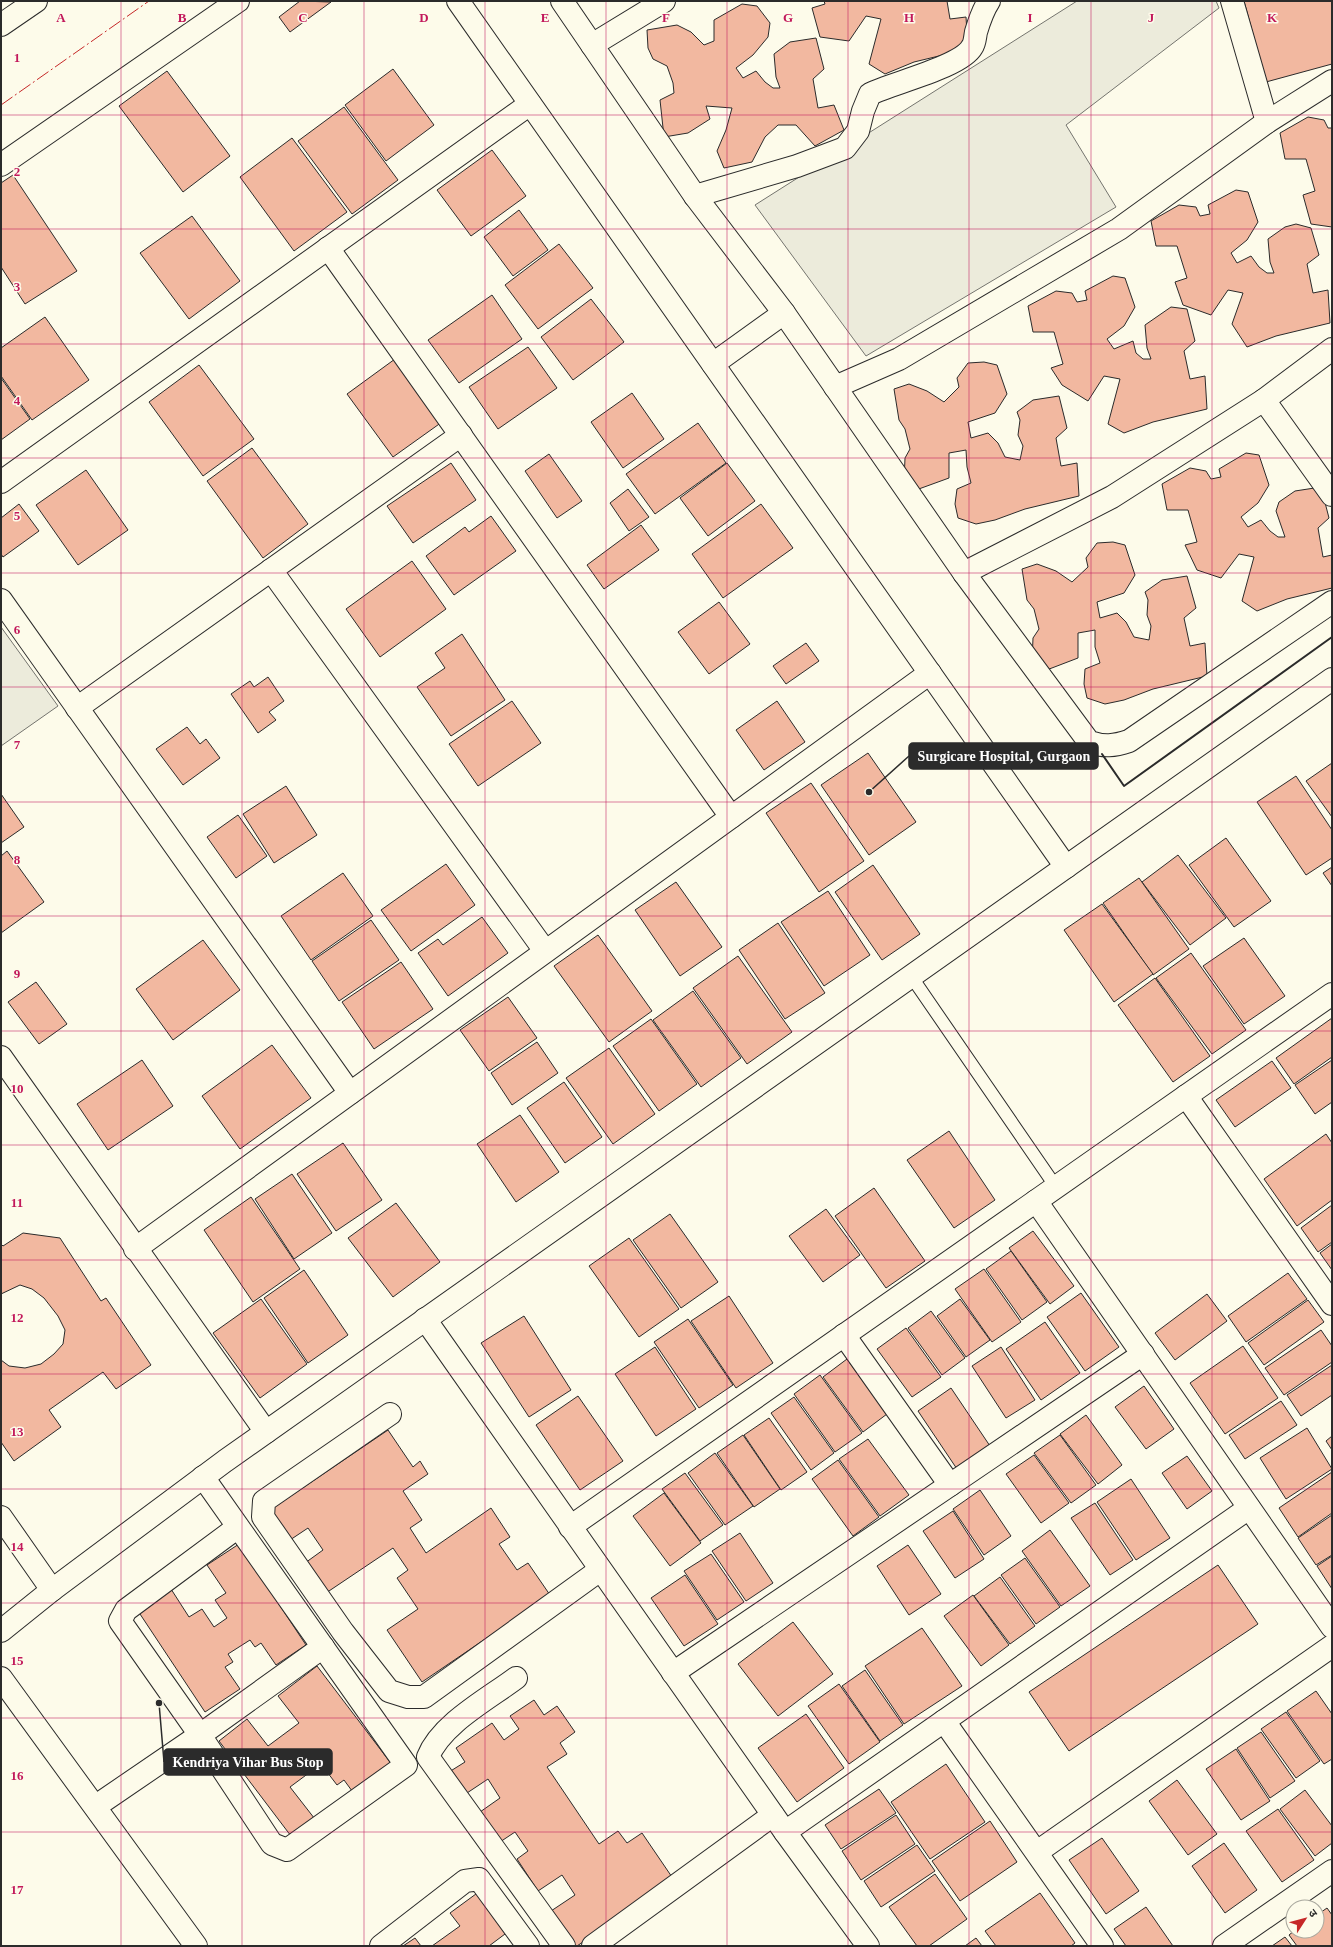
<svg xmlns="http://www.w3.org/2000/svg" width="1333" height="1947" font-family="'Times New Roman','Noto Sans Devanagari',serif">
<rect width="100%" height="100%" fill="#fdfbea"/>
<g fill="#ecebdb" stroke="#74746e">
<polygon points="1077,1 1216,1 1219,8 1066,125 1116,207 866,356 755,205"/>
<polygon points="1,627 58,706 1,746"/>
</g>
<g fill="#f2b8a0" stroke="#2b2b2b">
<polygon points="300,1 331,2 290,32 279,17"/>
<polygon points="824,1 947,1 950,19 966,17 968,49 914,62 885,74 869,64 881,19 866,16 849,41 820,37 812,8 825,4"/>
<polygon points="1244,1 1332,1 1332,64 1266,82"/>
<polygon points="742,4 757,6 770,23 768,37 753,55 736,68 743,78 756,71 765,82 773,88 780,88 776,77 774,54 790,42 816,38 824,69 813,79 818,108 834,105 844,130 815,146 796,125 778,125 765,137 752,162 724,168 717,151 726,130 732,108 706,106 710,119 688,133 664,137 660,100 674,93 673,83 667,66 653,59 648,48 647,30 677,25 691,32 704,45 714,41 714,20"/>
<polygon points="393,69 434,125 386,161 345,105"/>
<polygon points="167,71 230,156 183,192 119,106"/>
<polygon points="344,107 398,180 352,214 298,141"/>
<polygon points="1308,117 1324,120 1328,128 1332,128 1332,227 1311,224 1303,195 1315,191 1306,159 1285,159 1280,133"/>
<polygon points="292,138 347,212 294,251 240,177"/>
<polygon points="492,150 526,196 471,236 437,190"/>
<polygon points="13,175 77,271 25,304 1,267 1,183"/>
<polygon points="1236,190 1248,192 1258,222 1247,240 1231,253 1237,263 1251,256 1259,267 1267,273 1274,273 1270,262 1268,239 1285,227 1296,224 1311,228 1319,255 1307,264 1313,293 1328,290 1330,323 1276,336 1247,347 1232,324 1243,293 1228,290 1211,315 1183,305 1175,282 1187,278 1177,246 1156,246 1151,221 1179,205 1196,207 1200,216 1210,214 1208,205"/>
<polygon points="519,210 548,250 513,276 484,237"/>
<polygon points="192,216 240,281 189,319 140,253"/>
<polygon points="559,244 593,288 538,329 505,285"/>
<polygon points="1113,276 1125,278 1135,307 1124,326 1107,339 1114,349 1133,341 1136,353 1143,359 1151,359 1147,348 1145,325 1171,307 1187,309 1195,341 1184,351 1190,379 1205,376 1207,409 1153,422 1124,433 1108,424 1120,379 1104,376 1088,401 1062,385 1051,368 1063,364 1054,332 1033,332 1028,306 1056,291 1072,293 1077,302 1087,300 1085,291"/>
<polygon points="492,295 522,339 459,383 428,340"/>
<polygon points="591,299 624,342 573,380 541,337"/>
<polygon points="45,317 89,380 32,420 1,376 1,348"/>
<polygon points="528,347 557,388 498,429 469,387"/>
<polygon points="395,359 442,422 393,457 347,394"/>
<polygon points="984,362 997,365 1007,394 995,413 968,422 971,438 988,433 998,443 1005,457 1020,460 1023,446 1018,435 1020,420 1017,412 1033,400 1059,396 1067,428 1056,438 1061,466 1077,463 1079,496 1025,509 995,520 976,524 958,518 955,504 957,489 971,483 967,467 966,450 949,453 949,478 916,490 904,482 905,458 910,449 905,429 899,420 894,389 909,384 927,391 944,402 959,387 957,378 968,363"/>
<polygon points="199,365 254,439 203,476 149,402"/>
<polygon points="1,378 30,419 1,440"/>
<polygon points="632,393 664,439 623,468 591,422"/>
<polygon points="698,423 726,463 655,514 626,474"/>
<polygon points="252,448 308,524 263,558 207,481"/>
<polygon points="1246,453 1259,455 1269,485 1258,503 1241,517 1248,527 1261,520 1270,531 1278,537 1285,537 1276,511 1279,502 1295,491 1321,487 1329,518 1318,528 1323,557 1332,555 1332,588 1287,599 1257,611 1242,601 1254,557 1239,554 1221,578 1197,570 1185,545 1197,542 1188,510 1167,510 1162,484 1190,468 1206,471 1211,479 1221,477 1219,469"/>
<polygon points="549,454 582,501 557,518 525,471"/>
<polygon points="451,463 476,500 413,543 387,506"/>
<polygon points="727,463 755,501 708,536 680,498"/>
<polygon points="86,470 128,530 78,565 36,505"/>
<polygon points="628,489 649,517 629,531 610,503"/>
<polygon points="19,504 39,531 3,557 1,554 1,518"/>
<polygon points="761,504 793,548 723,598 692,554"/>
<polygon points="491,516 516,551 454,595 426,556 465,527 469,532"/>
<polygon points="641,525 659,550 604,589 587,565"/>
<polygon points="1113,542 1125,545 1135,575 1124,593 1097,602 1100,618 1117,613 1126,622 1134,637 1149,640 1151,626 1147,615 1148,600 1145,592 1162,580 1187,576 1196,608 1184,618 1190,646 1205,643 1207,676 1153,689 1124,700 1105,704 1087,698 1084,684 1085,669 1100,663 1095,647 1095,630 1078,633 1078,658 1044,671 1032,662 1033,638 1039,629 1034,609 1027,600 1022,569 1037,564 1056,571 1072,582 1088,567 1086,558 1097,543"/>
<polygon points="412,561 446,609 380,657 346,609"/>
<polygon points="719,602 750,644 709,674 678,632"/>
<polygon points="462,634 505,700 451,736 417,687 445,668 435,653"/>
<polygon points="806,643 819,661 786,684 773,666"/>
<polygon points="268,677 284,701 269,712 276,720 258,733 231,694 250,681 254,687"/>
<polygon points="512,701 541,743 478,786 449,744"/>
<polygon points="777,701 805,742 764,770 736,730"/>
<polygon points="187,727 200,744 206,739 220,758 183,785 156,749"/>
<polygon points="868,753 916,822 869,855 821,785"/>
<polygon points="1332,763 1332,817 1306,781"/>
<polygon points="1296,776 1332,830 1332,858 1306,875 1257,802"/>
<polygon points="811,783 864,861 819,892 766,813"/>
<polygon points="286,786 317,835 274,863 243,814"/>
<polygon points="1,794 24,827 1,843"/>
<polygon points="238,815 267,856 236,878 207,837"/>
<polygon points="1226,838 1271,901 1234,927 1189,865"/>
<polygon points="7,851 44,902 1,933 1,856"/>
<polygon points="1178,855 1226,918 1190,945 1142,882"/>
<polygon points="446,864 475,905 411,951 381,910"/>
<polygon points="873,865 920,934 882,960 835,892"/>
<polygon points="1332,867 1332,886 1323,873"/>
<polygon points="343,873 373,916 311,960 281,916"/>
<polygon points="1139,878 1189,949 1153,975 1103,903"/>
<polygon points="676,882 722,947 680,976 635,910"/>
<polygon points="828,891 870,955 824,986 781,922"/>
<polygon points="1102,904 1153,974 1114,1002 1064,930"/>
<polygon points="482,917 508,953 448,996 418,953 438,939 443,945"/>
<polygon points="371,920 399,960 339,1001 312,961"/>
<polygon points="778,923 825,993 785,1019 739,950"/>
<polygon points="598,935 652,1011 609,1042 554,966"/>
<polygon points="1244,938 1285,996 1244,1024 1203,966"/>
<polygon points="203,940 240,990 173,1040 136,989"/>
<polygon points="1191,953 1246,1030 1212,1054 1156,978"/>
<polygon points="738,956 792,1032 747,1064 693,988"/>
<polygon points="401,962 433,1009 374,1049 342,1002"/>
<polygon points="1155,978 1210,1056 1173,1082 1118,1005"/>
<polygon points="36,982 67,1024 39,1044 8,1002"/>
<polygon points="693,991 741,1058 701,1087 653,1020"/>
<polygon points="508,997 537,1038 489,1071 460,1030"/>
<polygon points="1332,1018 1332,1057 1294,1084 1276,1058"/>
<polygon points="651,1019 697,1084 659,1111 613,1046"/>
<polygon points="537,1042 558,1073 512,1105 491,1073"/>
<polygon points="272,1045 311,1098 240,1149 202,1096"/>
<polygon points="609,1048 655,1114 613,1144 566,1078"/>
<polygon points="142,1060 173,1106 108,1150 77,1104"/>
<polygon points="1332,1060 1332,1102 1315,1114 1295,1085"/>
<polygon points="1272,1061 1291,1088 1235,1127 1216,1100"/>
<polygon points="564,1082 602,1137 565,1163 527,1108"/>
<polygon points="520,1115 559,1172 516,1202 477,1144"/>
<polygon points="949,1131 995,1200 954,1228 907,1160"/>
<polygon points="1326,1134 1332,1143 1332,1200 1297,1226 1264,1179"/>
<polygon points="343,1143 382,1200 336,1231 297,1174"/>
<polygon points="292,1174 332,1233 294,1259 255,1199"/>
<polygon points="874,1188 925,1261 886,1288 835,1216"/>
<polygon points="251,1197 300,1269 253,1302 204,1230"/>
<polygon points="396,1203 440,1262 393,1297 348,1238"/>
<polygon points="1332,1205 1332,1242 1318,1252 1301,1228"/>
<polygon points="826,1209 860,1255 823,1282 789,1236"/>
<polygon points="670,1214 718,1282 681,1308 633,1240"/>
<polygon points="1033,1231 1074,1286 1050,1304 1009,1248"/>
<polygon points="23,1233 60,1238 101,1301 106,1298 151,1365 116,1389 103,1372 49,1410 61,1427 14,1461 1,1442 1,1360 9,1366 25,1368 41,1364 54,1354 63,1344 65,1330 58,1316 44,1298 32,1289 20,1285 1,1294 1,1244 3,1246"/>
<polygon points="629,1238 679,1309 639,1337 589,1266"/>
<polygon points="1332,1244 1332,1270 1320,1253"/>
<polygon points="1011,1251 1047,1302 1022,1320 986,1269"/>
<polygon points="984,1269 1021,1322 992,1342 955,1289"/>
<polygon points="304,1270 348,1335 308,1363 264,1298"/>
<polygon points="1288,1273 1307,1299 1246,1342 1228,1316"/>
<polygon points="1081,1293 1119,1347 1085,1371 1047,1317"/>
<polygon points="1207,1294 1227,1321 1175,1360 1155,1333"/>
<polygon points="729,1296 773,1363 736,1388 691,1321"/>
<polygon points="261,1299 307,1364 260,1398 213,1333"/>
<polygon points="960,1299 990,1340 966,1357 937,1316"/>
<polygon points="1308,1300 1324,1322 1264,1365 1248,1343"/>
<polygon points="931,1311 965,1358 942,1375 908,1328"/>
<polygon points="524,1316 571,1390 529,1417 481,1343"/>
<polygon points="688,1319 733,1385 699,1408 654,1342"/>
<polygon points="1045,1322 1080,1373 1041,1400 1006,1349"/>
<polygon points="906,1328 941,1377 912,1397 877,1349"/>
<polygon points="1321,1330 1332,1346 1332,1362 1284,1395 1265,1368"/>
<polygon points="1243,1346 1278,1398 1225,1434 1190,1383"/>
<polygon points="655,1347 696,1409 656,1436 615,1374"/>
<polygon points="1001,1347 1035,1400 1006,1418 972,1366"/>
<polygon points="847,1359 887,1414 863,1432 823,1377"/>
<polygon points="1332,1365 1332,1395 1301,1416 1287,1395"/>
<polygon points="820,1375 862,1433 835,1452 794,1394"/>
<polygon points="1144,1386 1174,1429 1146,1449 1115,1407"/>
<polygon points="951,1388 990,1446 957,1469 918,1411"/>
<polygon points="578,1396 623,1461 580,1490 536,1425"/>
<polygon points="794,1397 834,1453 811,1470 771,1413"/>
<polygon points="1281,1401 1297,1425 1245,1459 1229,1435"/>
<polygon points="1086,1415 1122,1465 1098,1484 1060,1434"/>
<polygon points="769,1418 807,1472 781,1490 744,1435"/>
<polygon points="1307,1428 1332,1469 1286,1499 1260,1458"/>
<polygon points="388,1430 413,1467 420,1461 428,1474 403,1491 422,1520 410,1528 426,1553 491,1508 510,1537 499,1544 517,1570 528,1563 550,1595 422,1682 387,1630 418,1609 397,1578 408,1570 393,1548 326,1593 305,1563 323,1550 308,1528 290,1540 270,1510"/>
<polygon points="743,1435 780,1489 754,1507 717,1453"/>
<polygon points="1060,1435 1096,1485 1071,1503 1034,1453"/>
<polygon points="1332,1436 1332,1450 1326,1441"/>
<polygon points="868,1439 909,1495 880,1516 839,1459"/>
<polygon points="715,1453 753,1506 725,1525 688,1473"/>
<polygon points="1034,1455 1069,1503 1041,1523 1006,1474"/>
<polygon points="1187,1456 1212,1491 1187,1509 1162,1473"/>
<polygon points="838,1460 879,1517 853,1536 812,1479"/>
<polygon points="1332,1472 1332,1513 1298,1537 1279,1508"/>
<polygon points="685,1473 723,1525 700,1541 662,1489"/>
<polygon points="1131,1479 1170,1538 1136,1560 1097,1502"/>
<polygon points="980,1490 1011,1536 984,1555 953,1509"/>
<polygon points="664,1493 701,1543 670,1566 633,1516"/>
<polygon points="1095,1503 1133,1560 1110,1575 1071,1518"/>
<polygon points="953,1511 984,1559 955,1578 923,1531"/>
<polygon points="1332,1515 1332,1555 1316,1565 1298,1538"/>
<polygon points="1050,1530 1090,1586 1061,1606 1022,1551"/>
<polygon points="740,1533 773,1583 746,1601 712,1551"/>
<polygon points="239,1544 306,1645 276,1665 261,1643 255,1647 250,1640 228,1654 233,1662 225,1667 240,1689 205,1712 138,1611 171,1589 189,1617 202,1609 214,1627 227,1618 215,1600 226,1593 207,1565"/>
<polygon points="908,1545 941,1594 909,1615 877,1566"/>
<polygon points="711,1554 744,1602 717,1620 684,1571"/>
<polygon points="1332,1556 1332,1589 1317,1566"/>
<polygon points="1025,1558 1060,1607 1036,1624 1001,1575"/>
<polygon points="1218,1565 1258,1624 1069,1751 1029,1692"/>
<polygon points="685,1575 718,1624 684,1646 651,1598"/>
<polygon points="1000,1577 1035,1626 1010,1644 974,1596"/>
<polygon points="973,1595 1009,1645 981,1666 944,1616"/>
<polygon points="793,1622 833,1674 778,1716 738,1664"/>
<polygon points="922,1628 962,1686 904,1724 865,1666"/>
<polygon points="317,1666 393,1766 355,1795 344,1780 337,1785 321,1764 290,1787 318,1823 294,1840 219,1741 247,1719 268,1746 299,1723 278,1696"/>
<polygon points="865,1670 903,1725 880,1741 842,1686"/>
<polygon points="839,1684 880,1742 849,1764 808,1706"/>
<polygon points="1316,1691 1332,1714 1332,1759 1324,1764 1287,1711"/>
<polygon points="534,1700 544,1715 557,1706 575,1732 560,1743 567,1754 547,1767 599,1844 618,1831 627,1843 642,1833 674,1880 577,1946 570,1946 548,1913 575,1895 562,1875 538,1891 517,1859 528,1851 515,1832 500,1842 480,1812 500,1798 488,1779 464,1795 449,1772 465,1762 456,1748 492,1723 504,1740 519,1729 510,1716"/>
<polygon points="1286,1712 1320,1761 1296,1778 1261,1729"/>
<polygon points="806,1714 844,1768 797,1802 758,1748"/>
<polygon points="1261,1732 1295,1781 1270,1798 1237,1748"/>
<polygon points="1236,1749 1270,1801 1241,1820 1206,1769"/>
<polygon points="946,1764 985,1822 930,1859 891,1802"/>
<polygon points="1177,1780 1217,1834 1188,1855 1149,1801"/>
<polygon points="879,1789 896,1813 841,1849 825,1825"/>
<polygon points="1305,1790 1332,1826 1332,1843 1315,1856 1280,1809"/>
<polygon points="1278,1809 1314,1860 1282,1882 1246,1831"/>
<polygon points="896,1815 915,1844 861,1880 842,1851"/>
<polygon points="990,1821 1017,1862 960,1901 932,1861"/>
<polygon points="1102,1838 1139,1891 1106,1914 1069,1860"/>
<polygon points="1224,1843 1257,1890 1225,1913 1192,1866"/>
<polygon points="917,1845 935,1871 881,1907 864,1881"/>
<polygon points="935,1874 967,1919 929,1946 917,1946 889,1907"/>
<polygon points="480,1891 509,1931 489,1946 432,1946 460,1926 450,1913"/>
<polygon points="1040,1893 1075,1943 1071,1946 996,1946 985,1931"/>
<polygon points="1146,1907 1173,1946 1126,1946 1114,1929"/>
<polygon points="1327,1908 1332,1915 1332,1946 1297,1946 1289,1935 1294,1931 1317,1931 1317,1915"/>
<polygon points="1285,1937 1292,1946 1272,1946"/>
<polygon points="415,1938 421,1946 403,1946"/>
<polygon points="976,1938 982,1946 965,1946"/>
</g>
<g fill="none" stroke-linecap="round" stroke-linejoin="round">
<defs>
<polyline id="service" points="911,976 1056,1187"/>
<g id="minor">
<polyline points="458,1 1066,867"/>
<path d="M562,1l133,195 89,117 180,260 125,169c15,5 25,4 40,-1l203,-139"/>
<polyline points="1232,1 1267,122"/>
<polyline points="592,45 664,1"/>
<polyline points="1,165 238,1"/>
<path d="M695,196l102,-30 48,-18 13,-17 5,-20 7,-17c22,-11 91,-27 102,-47 3,-4 3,-10 4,-15 3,-10 7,-22 13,-31"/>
<polyline points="328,248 731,817"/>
<polyline points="713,364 784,313"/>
<polyline points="835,387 899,359 1119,229 1267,122 1332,81"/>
<polyline points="1264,400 1332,495"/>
<polyline points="1,482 530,104"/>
<polyline points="271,570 545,951"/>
<polyline points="964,573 1112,497 1264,400 1332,349"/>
<polyline points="1,600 350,1093"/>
<polyline points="77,708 461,435"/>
<polyline points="1,1057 266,1432"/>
<polyline points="1186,1096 1332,1304"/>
<polyline points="1036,1201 1332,1627"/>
<polyline points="135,1249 930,673"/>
<polyline points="425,1319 785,1832 868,1946"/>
<polyline points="844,1335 950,1485"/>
<polyline points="390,1414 264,1501 263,1517 343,1632 389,1691 408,1697 424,1697 600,1570"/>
<polyline points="203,1477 406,1765 287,1850 272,1844 200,1735 120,1621 126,1610 238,1527"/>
<polyline points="1,1517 52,1590"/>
<polyline points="570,1527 1332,994"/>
<polyline points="673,1673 1143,1354"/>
<path d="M516,1678c-28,21 -75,46 -88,79l136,189"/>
<polyline points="944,1721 1102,1946"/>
<polyline points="96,1806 200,1735 323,1647"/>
<polyline points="785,1832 1249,1508"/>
<polyline points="1037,1852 1332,1646"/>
<polyline points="381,1946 465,1881 479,1879 528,1946"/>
<polyline points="593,1946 773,1815"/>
<polyline points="1224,1946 1332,1871"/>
</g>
<g id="tertiary">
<polyline points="1,1631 52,1590 225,1461 1332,679"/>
<polyline points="1,1678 196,1946"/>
</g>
<polyline id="secondary" points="1,25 36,1"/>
</defs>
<use href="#service" stroke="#2b2b2b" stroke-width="14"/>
<use href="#minor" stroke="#2b2b2b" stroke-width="24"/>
<use href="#tertiary" stroke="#2b2b2b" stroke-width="24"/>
<use href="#secondary" stroke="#2b2b2b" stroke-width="24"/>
<use href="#service" stroke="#fdfbea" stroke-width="12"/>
<use href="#minor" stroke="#fdfbea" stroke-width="22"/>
<use href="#tertiary" stroke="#fdfbea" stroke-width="22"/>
<use href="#secondary" stroke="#fdfbea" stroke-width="22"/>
<polyline stroke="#2b2b2b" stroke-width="2" points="1102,754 1124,786 1332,637"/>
<polyline stroke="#c62828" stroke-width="1" stroke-dasharray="14 3 2 3" stroke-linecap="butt" points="1,105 149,1"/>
</g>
<path fill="none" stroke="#c2185b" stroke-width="1" stroke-opacity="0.55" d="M121,1v1945M242,1v1945M364,1v1945M485,1v1945M606,1v1945M727,1v1945M848,1v1945M969,1v1945M1091,1v1945M1212,1v1945M1,115h1331M1,229h1331M1,344h1331M1,458h1331M1,573h1331M1,687h1331M1,802h1331M1,916h1331M1,1031h1331M1,1145h1331M1,1260h1331M1,1374h1331M1,1489h1331M1,1603h1331M1,1718h1331M1,1832h1331"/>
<g font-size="13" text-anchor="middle" font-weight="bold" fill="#c2185b" stroke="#fdfbea" stroke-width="3" stroke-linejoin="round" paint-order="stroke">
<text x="61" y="22">A</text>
<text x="182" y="22">B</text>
<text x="303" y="22">C</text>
<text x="424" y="22">D</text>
<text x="545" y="22">E</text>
<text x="666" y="22">F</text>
<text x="788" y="22">G</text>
<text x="909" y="22">H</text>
<text x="1030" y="22">I</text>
<text x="1151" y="22">J</text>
<text x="1272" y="22">K</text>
<text x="17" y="62">1</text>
<text x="17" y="176">2</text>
<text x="17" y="291">3</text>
<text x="17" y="405">4</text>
<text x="17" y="520">5</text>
<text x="17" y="634">6</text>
<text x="17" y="749">7</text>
<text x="17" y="864">8</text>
<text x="17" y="978">9</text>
<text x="17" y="1093">10</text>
<text x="17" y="1207">11</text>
<text x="17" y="1322">12</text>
<text x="17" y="1436">13</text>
<text x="17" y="1551">14</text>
<text x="17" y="1665">15</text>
<text x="17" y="1780">16</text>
<text x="17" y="1894">17</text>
</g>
<path fill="none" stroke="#2b2b2b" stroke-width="1.5" d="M869 792L909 756M159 1703L164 1762"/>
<g fill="#2b2b2b" stroke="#fdfbea" stroke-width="1.5">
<circle cx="869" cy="792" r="4"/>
<circle cx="159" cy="1703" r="4"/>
</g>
<g fill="#2b2b2b" stroke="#2b2b2b" stroke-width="1.5">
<rect x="909" y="743" width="189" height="26" rx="4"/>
<rect x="164" y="1749" width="168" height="26" rx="4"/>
</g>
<g font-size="14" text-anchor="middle" font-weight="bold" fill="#fff">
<text x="1004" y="761">Surgicare Hospital, Gurgaon</text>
<text x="248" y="1767">Kendriya Vihar Bus Stop</text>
</g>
<rect width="1333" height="1947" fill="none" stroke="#2b2b2b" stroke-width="4"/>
<g transform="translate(1305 1919) rotate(54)"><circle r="19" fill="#fdfbea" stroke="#a9a89e"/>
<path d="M0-3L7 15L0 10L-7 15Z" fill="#c62828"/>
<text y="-6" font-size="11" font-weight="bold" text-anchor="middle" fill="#2b2b2b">उ</text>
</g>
</svg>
